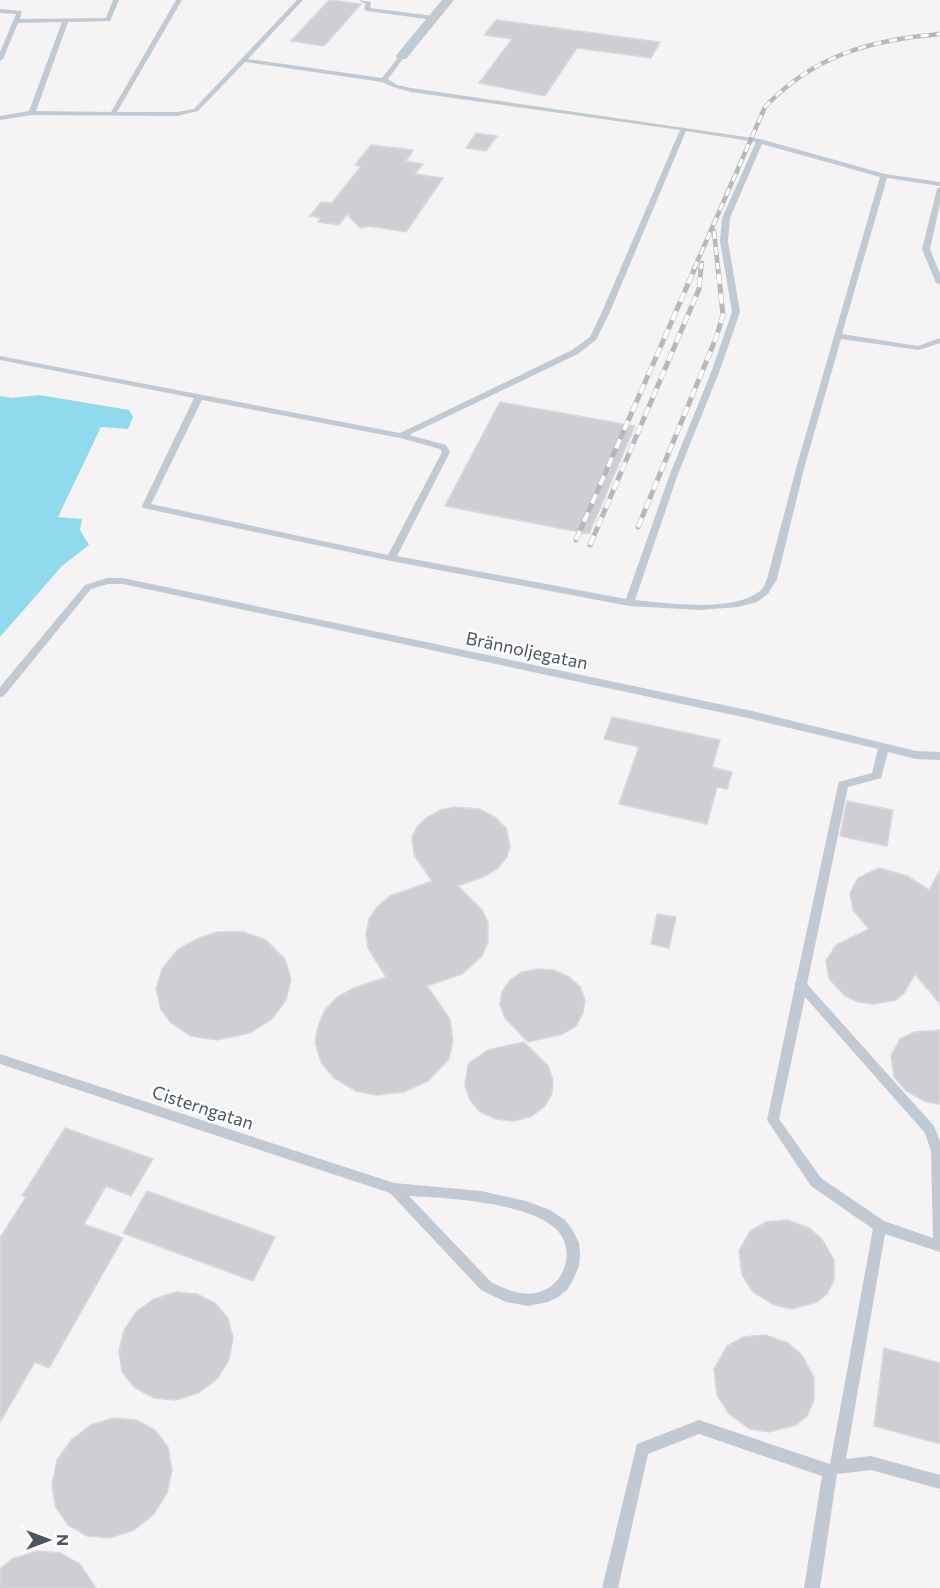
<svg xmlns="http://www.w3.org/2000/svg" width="940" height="1588" font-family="Commissioner,sans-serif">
<rect width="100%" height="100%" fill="#f5f3f3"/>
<polygon fill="#90daee" points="39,395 129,410 133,417 128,429 101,427 58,517 82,519 80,530 89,545 62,566 0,637 0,396 12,398"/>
<g fill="#cdcfd5" stroke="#d7d9de" stroke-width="1.5">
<polygon points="329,0 361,4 324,46 291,41"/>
<polygon points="496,20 660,42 651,58 577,48 545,96 479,83 512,39 484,35"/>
<polygon points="476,133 497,136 486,151 466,148"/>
<polygon points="371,145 413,150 406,161 423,164 415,174 443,178 406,232 369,226 360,228 347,214 339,225 318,222 321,218 310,216 321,202 332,203 361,166 355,165"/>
<polygon points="500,402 635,426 589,534 445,506"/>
<polygon points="612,717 720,740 712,767 732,772 727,789 717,787 707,824 619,804 639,747 604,739"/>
<polygon points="847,801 893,810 887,846 840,836"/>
<polygon points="455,807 479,809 495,817 506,828 510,846 507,857 497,869 485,876 458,886 482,910 488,923 488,942 482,956 462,974 427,986 450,1019 453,1041 449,1059 428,1081 404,1092 376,1095 356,1091 334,1078 322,1064 315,1043 318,1026 325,1010 337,997 354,988 386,977 368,948 366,933 369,919 377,907 390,896 432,881 414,855 412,837 417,827 426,818 441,810"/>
<polygon points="879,868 907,876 929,890 940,870 940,1004 915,974 904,993 896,1000 874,1004 858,1002 845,996 829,979 826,961 836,945 869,929 853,910 850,893 858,878"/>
<polygon points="657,914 676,917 669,948 651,944"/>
<polygon points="218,932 243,932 266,940 285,959 291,979 286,1000 272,1019 250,1033 217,1040 191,1036 171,1023 161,1010 156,989 162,969 177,950 199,938"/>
<polygon points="538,969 554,970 569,977 580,987 585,1000 583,1013 576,1026 563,1034 528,1042 505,1018 500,1005 502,992 510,980 522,972"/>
<polygon points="940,1030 940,1104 926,1102 906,1091 894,1077 891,1056 900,1039 914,1032"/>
<polygon points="524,1042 548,1066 553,1080 552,1094 544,1107 530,1117 513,1121 496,1119 480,1112 470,1100 465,1086 468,1064 488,1050"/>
<polygon points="65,1128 153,1159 131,1196 106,1186 84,1224 123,1238 49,1368 35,1362 0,1422 0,1238 26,1197 22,1196"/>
<polygon points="147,1191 275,1237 253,1281 123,1233"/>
<polygon points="787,1220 809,1228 822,1239 834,1260 834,1280 827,1294 817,1302 792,1309 774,1305 753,1292 742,1275 739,1251 750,1231 766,1222"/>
<polygon points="176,1292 197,1294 215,1303 228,1318 233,1338 229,1360 217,1379 198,1393 176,1400 154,1398 135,1388 122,1372 119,1351 124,1330 136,1312 154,1299"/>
<polygon points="765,1335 788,1343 802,1355 814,1378 814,1400 807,1416 796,1425 769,1432 750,1429 729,1414 717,1395 714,1369 727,1346 743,1337"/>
<polygon points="884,1348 940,1363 940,1444 874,1426"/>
<polygon points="113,1418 136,1420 155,1430 168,1447 172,1470 167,1493 154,1514 134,1530 110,1538 87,1536 68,1525 55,1506 52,1484 57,1460 71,1440 91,1425"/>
<polygon points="37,1551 60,1553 80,1564 96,1588 0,1588 0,1569 12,1559"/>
</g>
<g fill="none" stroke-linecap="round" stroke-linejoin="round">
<g fill="#c1cad2" fill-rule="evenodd">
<path d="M113,0h6l-9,21 -42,1 -32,89 75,1 65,-112h6l-65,112h60l17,-3 103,-109h6l-55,59 134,19 18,-23 2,-1 3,2 -17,23 9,6 14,3 349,51 125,35 55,8v4l-53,-8 -45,156 76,12 22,-8v5l-21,7 -78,-11 -36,126 -28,114 -9,15 -11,8 -19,5 -38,3 -71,-4 -238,-45 -248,-53 -1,-2 52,-108 -194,-38v-4l400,77 172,-83 18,-13 11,-23 79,-184 -269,-38 -18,-5 -11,-5 -137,-20 -47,49 -21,5 -145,-1 -32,5v-4l29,-5 33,-89 -44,1 -15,36 -3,2v-9l16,-38 -16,-1v-4l22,2 -2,8 86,-1zM686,131l70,11 -34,76 -2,23 12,71 -20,58 -42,104 -44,125 -229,-43 53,-104 -4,-7 -37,-10 169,-81 18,-14 13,-26zM762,144l118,33 -83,288 -30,114c-2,4 -3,9 -7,12 -28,22 -92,12 -125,9l43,-126 42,-104 20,-58 -12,-71 2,-23zM202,400l198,38 40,11 2,3 -54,103 -237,-51z"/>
<polygon points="358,0 371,2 370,8 434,16 437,18 434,20 367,11 364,9 366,4"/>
<polygon points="940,187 940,204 930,249 940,274 940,285 936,283 922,249 937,189"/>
<path d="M107,578h16l629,133 164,40 24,1v8l-24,-1 -28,-7 -7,26 -33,9 -41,197 127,142 6,15v111l-55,-18 -39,225 25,-3 69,19v14l-69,-19 -34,4 -17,114h-16l18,-112 -123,-42 -51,20 -30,134h-16l35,-144 62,-24 131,44 43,-235 -62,-43 -44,-66 28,-134 -1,-2 2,-3 42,-196 1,-3 33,-9 6,-24 -126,-30 -629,-135h-15l-17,5 -87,107 -4,1v-10l85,-102zM805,997l120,136 6,18 2,87 -49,-17 -63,-43 -42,-59z"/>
<path d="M0,1054l394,129 87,8 45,10 24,9 15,10 7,9 7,14 1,11 -1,12 -6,14 -6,10 -9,7 -10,5 -20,4 -22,-4 -25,-12 -91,-97 -390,-129zM409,1196c39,2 118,6 147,33 20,19 10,56 -17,63 -16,5 -34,-3 -48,-10z"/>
</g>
<polygon fill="#c1cad2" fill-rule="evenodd" points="442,0 454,0 406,59 398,59 396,56 398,53"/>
<defs>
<g id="rail-far1">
<polyline points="714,231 718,269"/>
<path d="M694,269l71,-162c49,-52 106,-67 175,-73"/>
<polyline points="701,269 702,263"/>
</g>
<g id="rail">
<polyline points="638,527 716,338 723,315 718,268"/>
<polyline points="576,540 695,268"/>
<polyline points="590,545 699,289 701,268"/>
</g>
</defs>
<use href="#rail-far1" stroke="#b5b8bd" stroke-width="4.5"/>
<use href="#rail" stroke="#b5b8bd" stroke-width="5"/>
<use href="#rail-far1" stroke="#fff" stroke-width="3" stroke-dasharray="8" stroke-linecap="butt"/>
<use href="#rail" stroke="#fff" stroke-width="4" stroke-dasharray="10" stroke-linecap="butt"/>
</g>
<g text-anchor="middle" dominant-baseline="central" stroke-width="4.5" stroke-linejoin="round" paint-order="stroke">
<g font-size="18" fill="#4a5661" stroke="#fff">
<text transform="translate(527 650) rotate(12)">Brännoljegatan</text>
<text transform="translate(203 1107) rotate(18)">Cisterngatan</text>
</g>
</g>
<g transform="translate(48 1540) rotate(90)" stroke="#ffffff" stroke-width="4.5" paint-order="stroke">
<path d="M0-4.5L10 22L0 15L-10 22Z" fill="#4a5661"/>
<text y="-9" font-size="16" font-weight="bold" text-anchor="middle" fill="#4a5661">N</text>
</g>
</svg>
